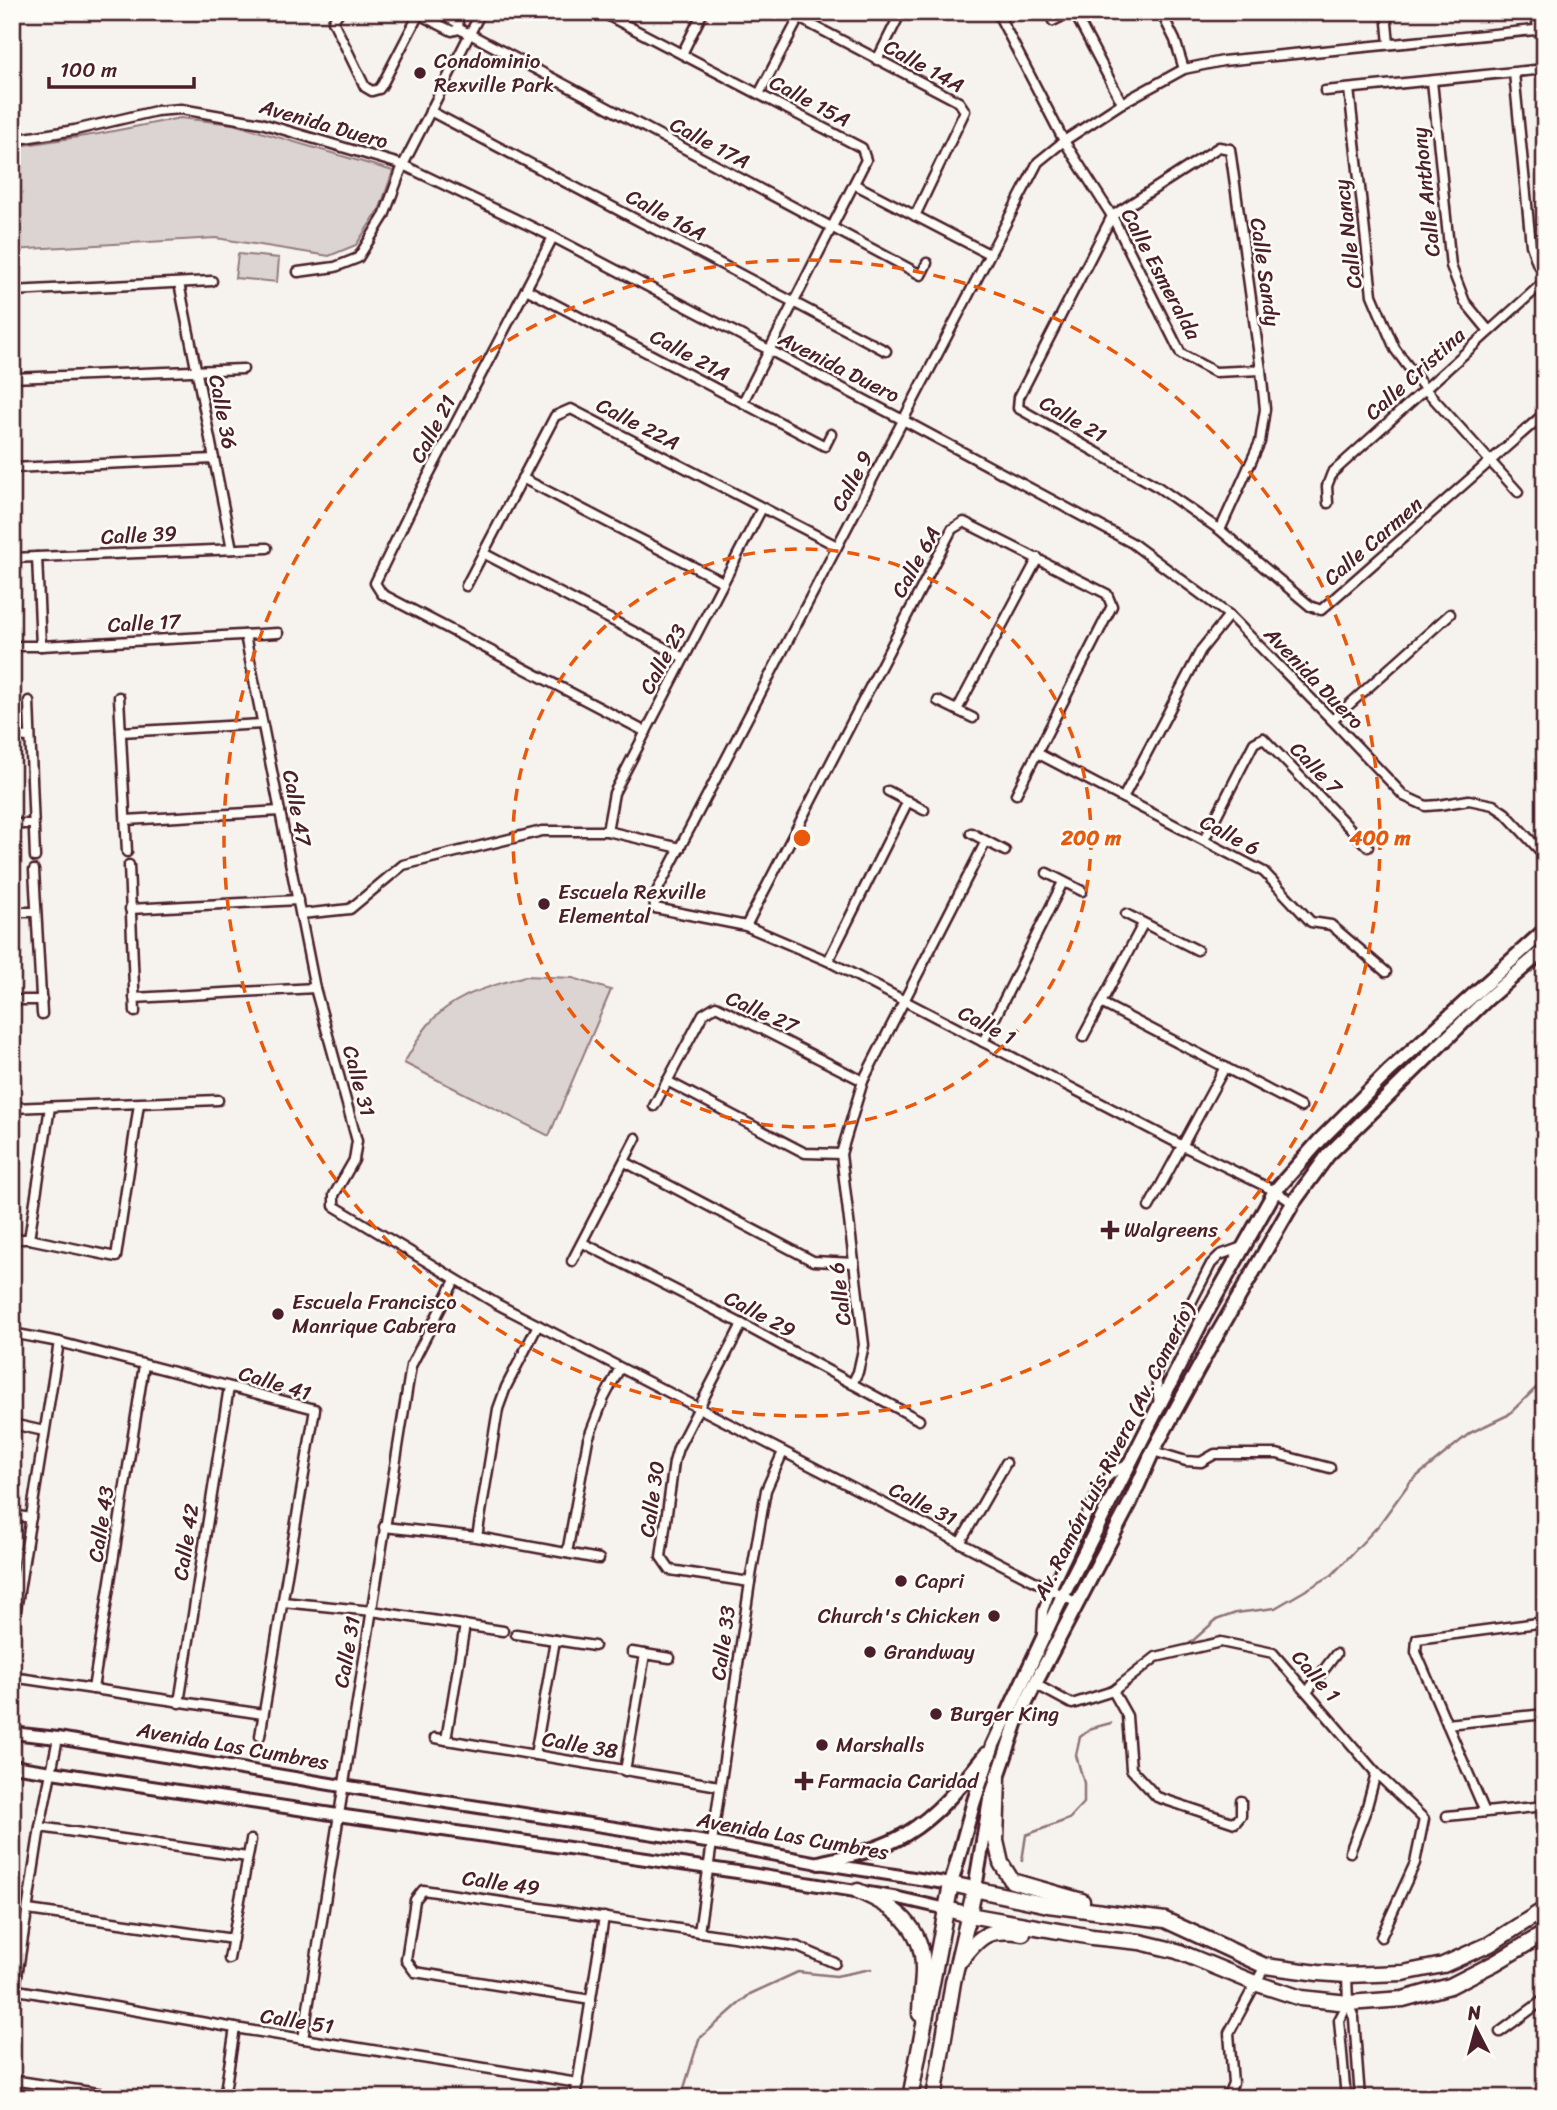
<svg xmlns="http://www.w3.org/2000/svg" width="1557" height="2110" font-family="Sriracha,sans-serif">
<rect width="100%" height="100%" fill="#f6f3ef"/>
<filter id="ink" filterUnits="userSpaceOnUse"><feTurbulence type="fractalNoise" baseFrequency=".0143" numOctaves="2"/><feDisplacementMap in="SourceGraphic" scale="14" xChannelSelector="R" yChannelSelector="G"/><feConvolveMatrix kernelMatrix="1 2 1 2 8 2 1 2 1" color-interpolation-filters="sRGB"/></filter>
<g filter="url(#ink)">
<g fill="#dcd4d2" stroke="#937a7e" stroke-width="2">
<polygon points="180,118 233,124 393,171 380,208 356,245 329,256 216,238 12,250 12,147 98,134"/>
<polygon points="238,254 279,258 277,282 235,278"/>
<path d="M525,976l48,2 38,12 -62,146 -145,-73c8,-13 15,-27 24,-38 25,-31 61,-38 97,-49z"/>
</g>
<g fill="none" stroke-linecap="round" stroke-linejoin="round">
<g stroke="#8e7378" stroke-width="2.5">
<polyline points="1188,1645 1216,1620 1236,1613 1275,1608 1332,1575 1378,1526 1410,1482 1470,1433 1508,1415 1537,1387 1545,1383"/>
<polyline points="1022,1861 1026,1835 1069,1819 1084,1803 1084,1783 1076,1755 1080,1737 1092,1728 1111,1723"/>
<polyline points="681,2098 699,2039 750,1994 798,1972 836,1976 871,1969"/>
</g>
<defs>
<g id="minor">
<polyline points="339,12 333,21 365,87 372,91 379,89 382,85 420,12"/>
<polyline points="424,12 426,18 452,31 459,29 470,34 921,275 927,263"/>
<polyline points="437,12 458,23 459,29"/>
<polyline points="601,12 862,148 866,160 743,402"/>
<polyline points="997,12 1064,141 1112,216 1181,354 1215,372 1261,370"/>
<polyline points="1074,12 1122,103"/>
<polyline points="1161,12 1175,40 1184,69"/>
<polyline points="1386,12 1389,44"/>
<polyline points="1536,12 1538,29"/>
<polyline points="799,18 959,102 965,111 915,216"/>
<polyline points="1053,21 1071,12"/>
<polyline points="682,54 703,12"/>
<polyline points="877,60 901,12"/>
<polyline points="1514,73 1531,245 1537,263 1545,271"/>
<polyline points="1432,81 1451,266 1465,302 1489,331"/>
<polyline points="1349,89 1372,295 1395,349 1425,389 1518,492"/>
<polyline points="1325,91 1545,69"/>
<polyline points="759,94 802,12"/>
<polyline points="430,111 886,351"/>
<polyline points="12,140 75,130 156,111 181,109 261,123 403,165 553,237 903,420 1132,543 1229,615 1332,720 1404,796 1426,806 1439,805 1469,800 1493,805 1505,813 1545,856"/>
<polyline points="854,184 989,254"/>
<polyline points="553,237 415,501 375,583 382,594 646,732"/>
<polyline points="298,272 335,267 358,258 384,216 403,165 481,12"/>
<polyline points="179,283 232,549"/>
<polyline points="526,289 825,446 831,434"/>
<polyline points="12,291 212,281"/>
<polyline points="12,378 243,369"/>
<polyline points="12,468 214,459"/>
<polyline points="522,478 723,582"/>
<polyline points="1328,503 1327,486 1332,473 1545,281"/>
<polyline points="1220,530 1260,442 1265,409 1261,370 1230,149 1219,147 1112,216 1019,397 1018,408 1158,487 1220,530 1310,606 1321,610 1545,413"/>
<polyline points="483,553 684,658"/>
<polyline points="37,557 41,646"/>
<polyline points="12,558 267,548"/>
<polyline points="466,586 555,416 571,409 837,546"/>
<polyline points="245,635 315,988 357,1141 354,1160 334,1195 334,1206 497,1304 1077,1603"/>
<polyline points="12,646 41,646 278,633"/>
<polyline points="119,697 127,852"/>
<polyline points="29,701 35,857"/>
<polyline points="938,701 973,718"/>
<polyline points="957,710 1038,558"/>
<polyline points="1332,720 1450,614"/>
<polyline points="121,732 262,724"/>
<polyline points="12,736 29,737"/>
<polyline points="1037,753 1264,872 1311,922 1331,925 1386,972"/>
<polyline points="888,791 924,810"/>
<polyline points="1123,798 1201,650 1229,615"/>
<polyline points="126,820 280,811"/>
<polyline points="12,824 33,824"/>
<polyline points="607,831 614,793 762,508"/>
<polyline points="971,833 1005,851"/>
<polyline points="1204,840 1254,743 1263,738 1368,847"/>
<polyline points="129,865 135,1012"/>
<polyline points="34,870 42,1014"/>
<polyline points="1047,873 1082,891"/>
<polyline points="130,909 298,900"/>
<polyline points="12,912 36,912"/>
<polyline points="301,914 350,909 403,865 542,831 607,831 680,848"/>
<polyline points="1126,914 1197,950"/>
<polyline points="746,926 952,529 964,522 1107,594 1112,606 1016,794"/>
<polyline points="828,961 908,801"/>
<polyline points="134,998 315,988"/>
<polyline points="12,1000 42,1000"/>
<polyline points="1101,1003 1301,1107"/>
<polyline points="1083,1037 1143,924"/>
<polyline points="983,1042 1063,882"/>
<polyline points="667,1081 805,1153 841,1154"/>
<polyline points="654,1106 703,1014 716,1006 863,1081"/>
<polyline points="12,1108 218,1100"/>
<polyline points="625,1162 813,1261 854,1263"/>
<polyline points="1293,1203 1275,1191 1183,1146 828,961 746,926 655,908 654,897 1038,162 1064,141 1122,103 1184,69 1223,61 1545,29"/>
<polyline points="1149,1207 1225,1067"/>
<polyline points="12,1239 29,1239 116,1257 139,1104"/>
<polyline points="29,1239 50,1107"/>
<polyline points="583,1243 742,1324 919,1420"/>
<polyline points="572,1261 636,1138"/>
<polyline points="742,1324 678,1448 674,1462 661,1557 670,1570 750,1582"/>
<polyline points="12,1333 59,1342 315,1409 260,1736"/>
<polyline points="852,1384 858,1372 864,1345 841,1154 863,1081 986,841"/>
<polyline points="1159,1405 1156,1375 1159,1365 1211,1264 1220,1255 1245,1246"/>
<polyline points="12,1424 44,1431"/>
<polyline points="1153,1451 1186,1461 1201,1462 1215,1454 1277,1454 1330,1468"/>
<polyline points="12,1515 31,1518"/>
<polyline points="384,1527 477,1537 599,1559"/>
<polyline points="477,1537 498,1409 506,1387 538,1325"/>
<polyline points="960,1543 1006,1463"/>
<polyline points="567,1553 588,1439 604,1398 620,1368"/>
<polyline points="283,1602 372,1611 503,1631"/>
<polyline points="516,1634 594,1646"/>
<polyline points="12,1635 59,1342"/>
<path d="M1042,1635l1,-24 8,-22 50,-104c8,-12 17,-16 29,-21"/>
<polyline points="632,1652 670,1658"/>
<polyline points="12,1677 263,1714"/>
<polyline points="1035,1684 1072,1704 1113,1691 1156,1657 1221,1642 1273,1653 1376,1773 1424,1819 1415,1863 1381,1937"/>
<polyline points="93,1689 144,1365"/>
<polyline points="1113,1691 1127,1716 1131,1769 1157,1797 1235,1823 1241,1816 1241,1801"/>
<polyline points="1307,1692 1336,1654"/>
<polyline points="179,1703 229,1387"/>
<polyline points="1447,1724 1545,1714"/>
<polyline points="435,1738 719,1786"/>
<polyline points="446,1740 465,1625"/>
<polyline points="535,1755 555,1640"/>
<polyline points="625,1771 645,1654"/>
<polyline points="1485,1812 1416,1652 1417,1639 1545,1622"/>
<polyline points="1447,1816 1545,1806"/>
<polyline points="40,1827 247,1857"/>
<polyline points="1350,1852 1366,1810 1376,1773"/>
<polyline points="28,1910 233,1939"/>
<polyline points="699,1932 750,1582 766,1490 783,1452"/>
<polyline points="229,1959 251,1840"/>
<polyline points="1347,1975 1348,2003 1354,2018 1360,2098"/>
<polyline points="12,1989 235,2028 578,2083"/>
<polyline points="15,1989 40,1827 58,1738"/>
<polyline points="591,2000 415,1972 406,1960 415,1900 423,1890 798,1947 835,1963"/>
<polyline points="1500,2032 1545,1999"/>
<polyline points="303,2039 411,1366 455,1280"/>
<polyline points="12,2080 130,2098"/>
<polyline points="224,2098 235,2028"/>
<polyline points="575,2098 604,1917"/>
<polyline points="1227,2098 1233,2083 1229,2033 1265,1966"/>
<polyline points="1346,2098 1339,2020 1348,2003"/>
</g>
<g id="tertiary">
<polyline points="12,1733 58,1738 342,1786 713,1843 819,1863 951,1884"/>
<polyline points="12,1766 338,1815 744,1873 899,1898 947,1909"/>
</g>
<g id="primary">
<path d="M819,1863c29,-7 61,-13 87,-29 33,-20 57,-51 80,-80"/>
<polyline points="951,1884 974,1801 993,1745 1063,1595 1203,1319 1275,1191 1321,1139 1388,1072 1545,930"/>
<polyline points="975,1888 990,1800 1016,1724 1035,1684 1130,1503 1153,1451 1210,1347 1293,1203 1328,1155 1486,1000 1545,949"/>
</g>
<g id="trunk">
<polyline points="998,1776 996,1841 1001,1863 1012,1881 1082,1901"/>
<path d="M858,1891c36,15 66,35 65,79 0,15 -3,30 -3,44"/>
<polyline points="947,1909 969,1915 1092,1937 1140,1942 1177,1951 1255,1983 1301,1998 1348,2003 1403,1999 1450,1986 1495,1963 1545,1933"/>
<path d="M961,1960c20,-26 28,-32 62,-27"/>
<polyline points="910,2098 951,1884 1048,1905 1165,1920 1265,1966 1318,1973 1347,1975 1403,1973 1443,1965 1490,1944 1545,1909"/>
<polyline points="934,2098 953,1982 975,1888"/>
</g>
</defs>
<use href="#minor" stroke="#4a1f2b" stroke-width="13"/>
<use href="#tertiary" stroke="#4a1f2b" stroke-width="16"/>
<use href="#primary" stroke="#4a1f2b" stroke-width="18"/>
<use href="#trunk" stroke="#4a1f2b" stroke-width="19"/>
<use href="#minor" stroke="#fdfcf7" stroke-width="8"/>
<use href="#tertiary" stroke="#fdfcf7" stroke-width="10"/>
<use href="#primary" stroke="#fdfcf7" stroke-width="12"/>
<use href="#trunk" stroke="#fdfcf7" stroke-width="14"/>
</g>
</g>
<g fill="none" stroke="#e8590c" stroke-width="3.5" stroke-dasharray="12 9">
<circle cx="802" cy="838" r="289"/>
<circle cx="802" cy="838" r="578"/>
</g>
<g fill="#4a1f2b" stroke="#fdfcf7" stroke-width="2.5">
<circle cx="420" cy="73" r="7"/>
<circle cx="544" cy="904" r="7"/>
<path d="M1106.5 1219.5h7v7h7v7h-7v7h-7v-7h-7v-7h7z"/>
<circle cx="278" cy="1314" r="7"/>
<circle cx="901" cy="1581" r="7"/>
<circle cx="994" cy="1616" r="7"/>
<circle cx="870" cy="1652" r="7"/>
<circle cx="936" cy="1714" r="7"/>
<circle cx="822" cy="1745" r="7"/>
<path d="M800.5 1770.5h7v7h7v7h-7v7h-7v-7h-7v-7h7z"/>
</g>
<g text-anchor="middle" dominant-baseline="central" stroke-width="5" stroke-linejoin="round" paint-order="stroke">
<g font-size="21" fill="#4a1f2b" stroke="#fdfcf7" text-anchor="start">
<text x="434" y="61">Condominio<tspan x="434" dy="24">Rexville Park</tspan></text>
<text x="558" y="892">Escuela Rexville<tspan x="558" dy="24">Elemental</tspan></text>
<text x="1124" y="1230">Walgreens</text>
<text x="292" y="1302">Escuela Francisco<tspan x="292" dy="24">Manrique Cabrera</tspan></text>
<text x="915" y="1581">Capri</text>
<text x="980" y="1616" text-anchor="end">Church's Chicken</text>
<text x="884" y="1652">Grandway</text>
<text x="950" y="1714">Burger King</text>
<text x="836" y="1745">Marshalls</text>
<text x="818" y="1781">Farmacia Caridad</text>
</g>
<g font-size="21" fill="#4a1f2b" stroke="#fdfcf7">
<text transform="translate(924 66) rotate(29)">Calle 14A</text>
<text transform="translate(810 101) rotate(28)">Calle 15A</text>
<text transform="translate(324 124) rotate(16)">Avenida Duero</text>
<text transform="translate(710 143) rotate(28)">Calle 17A</text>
<text transform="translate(1426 192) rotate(-96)">Calle Anthony</text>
<text transform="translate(666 215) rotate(28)">Calle 16A</text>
<text transform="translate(1348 234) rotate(-97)">Calle Nancy</text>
<text transform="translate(1265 272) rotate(82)">Calle Sandy</text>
<text transform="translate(1161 274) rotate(62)">Calle Esmeralda</text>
<text transform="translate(690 355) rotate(28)">Calle 21A</text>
<text transform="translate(839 367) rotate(27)">Avenida Duero</text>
<text transform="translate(1415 374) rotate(-42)">Calle Cristina</text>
<text transform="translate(223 412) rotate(79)">Calle 36</text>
<text transform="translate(1073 419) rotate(30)">Calle 21</text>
<text transform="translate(638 424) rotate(27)">Calle 22A</text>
<text transform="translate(433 429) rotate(-62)">Calle 21</text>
<text transform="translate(852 481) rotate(-62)">Calle 9</text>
<text transform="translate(139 535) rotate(-3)">Calle 39</text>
<text transform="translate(1373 541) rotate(-41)">Calle Carmen</text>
<text transform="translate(916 562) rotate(-61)">Calle 6A</text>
<text transform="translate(144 623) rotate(-3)">Calle 17</text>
<text transform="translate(663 659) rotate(-62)">Calle 23</text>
<text transform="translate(1314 678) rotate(46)">Avenida Duero</text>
<text transform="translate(1316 768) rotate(46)">Calle 7</text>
<text transform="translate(297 808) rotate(79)">Calle 47</text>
<text transform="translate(1230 835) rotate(28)">Calle 6</text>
<text transform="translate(762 1012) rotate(24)">Calle 27</text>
<text transform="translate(987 1025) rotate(28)">Calle 1</text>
<text transform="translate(359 1081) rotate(75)">Calle 31</text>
<text transform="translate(840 1294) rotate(-97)">Calle 6</text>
<text transform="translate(760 1314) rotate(28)">Calle 29</text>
<text transform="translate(275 1383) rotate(17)">Calle 41</text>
<text transform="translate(1114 1451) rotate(-63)">Av. Ramón Luis Rivera (Av. Comerío)</text>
<text transform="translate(652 1499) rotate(-82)">Calle 30</text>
<text transform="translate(923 1504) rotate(27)">Calle 31</text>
<text transform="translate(101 1524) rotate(-81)">Calle 43</text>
<text transform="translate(186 1542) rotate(-81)">Calle 42</text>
<text transform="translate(723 1643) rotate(-82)">Calle 33</text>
<text transform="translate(347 1652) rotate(-80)">Calle 31</text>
<text transform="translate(1316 1676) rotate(49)">Calle 1</text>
<text transform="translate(580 1745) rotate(10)">Calle 38</text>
<text transform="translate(233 1746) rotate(10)">Avenida Las Cumbres</text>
<text transform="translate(793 1836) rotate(10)">Avenida Las Cumbres</text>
<text transform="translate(501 1883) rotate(8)">Calle 49</text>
<text transform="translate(297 2021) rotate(9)">Calle 51</text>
</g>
</g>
<circle cx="802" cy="838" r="10" fill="#e8590c" stroke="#fdfcf7" stroke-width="3.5"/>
<g font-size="21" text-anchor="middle" font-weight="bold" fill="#e8590c" stroke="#fdfcf7" stroke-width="5" stroke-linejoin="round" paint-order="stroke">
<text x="1091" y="845">200 m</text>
<text x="1380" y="845">400 m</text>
</g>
<rect width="1557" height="2110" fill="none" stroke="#fdfcf7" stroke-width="42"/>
<rect x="21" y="21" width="1515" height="2068" fill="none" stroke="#4a1f2b" stroke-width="2.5" filter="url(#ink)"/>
<g transform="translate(1476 2029) rotate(354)" stroke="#fdfcf7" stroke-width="5" paint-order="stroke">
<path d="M0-5L12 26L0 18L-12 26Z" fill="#4a1f2b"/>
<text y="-10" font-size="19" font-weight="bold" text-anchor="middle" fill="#4a1f2b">N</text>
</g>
<path d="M49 77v10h145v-10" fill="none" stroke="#4a1f2b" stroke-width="3.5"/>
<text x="60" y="77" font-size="21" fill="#4a1f2b" stroke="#fdfcf7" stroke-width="5" paint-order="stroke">100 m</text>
</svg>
